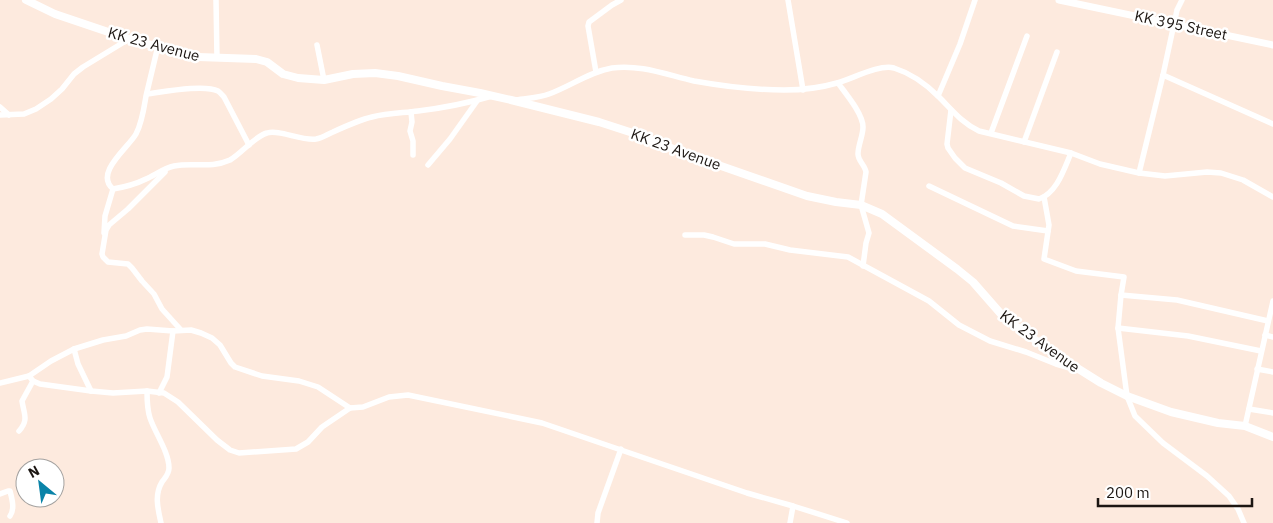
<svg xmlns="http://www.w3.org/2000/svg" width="1273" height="523" font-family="'IBM Plex Sans',sans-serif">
<rect width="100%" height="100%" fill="#fdeade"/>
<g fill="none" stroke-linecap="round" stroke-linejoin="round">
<g stroke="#fff" stroke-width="5.5">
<polyline points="216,0 217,58"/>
<polyline points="788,0 803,90"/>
<polyline points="317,45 324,80"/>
<path d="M158,46c-4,17 -8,33 -12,50 -2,12 -4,27 -10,38 -8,14 -42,39 -23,55 12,-2 23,-5 33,-10 9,-4 18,-11 28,-13 20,-4 36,3 56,-6 12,-7 25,-24 37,-27 12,-4 34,8 49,6 6,-1 12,-5 17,-7 13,-6 26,-12 39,-15 16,-4 31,-4 46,-6 25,-3 50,-8 74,-15"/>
<polyline points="596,72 588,26 589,22 612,5 621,0"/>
<polyline points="1163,75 1273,124"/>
<path d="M838,83c8,11 25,31 25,44 0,9 -5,18 -5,27 0,7 7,11 8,18l-5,33 8,28 -3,10 -3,23"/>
<path d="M147,94c16,-2 57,-10 71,-3 3,2 4,4 6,6l25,48"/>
<polyline points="938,96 960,44 975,0"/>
<path d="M516,100c11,-2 23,-2 33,-6 22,-8 40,-22 63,-26 28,-4 55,7 82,13 28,5 61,9 90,9 18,0 36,-2 53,-7 15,-4 42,-19 57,-15 16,5 33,17 45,29 13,13 23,26 40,34l92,22 29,11 39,9 26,3 42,-4 14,1 22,7 30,17"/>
<polyline points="0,107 9,115"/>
<path d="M951,110l-4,34 1,4 7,10 10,10 36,15 23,13 15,3c18,-6 25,-30 32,-46"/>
<polyline points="411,112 412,122 410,131 413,141 413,155"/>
<polyline points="0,115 24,114 36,109 51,99 62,89 74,74 83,67 129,39"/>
<polyline points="991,133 1027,36"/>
<polyline points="1024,142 1057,52"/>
<polyline points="428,165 450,139 477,101"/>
<polyline points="165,172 128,209 109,225 106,230 102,254 103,257 108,262 128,264 132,268 142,281 154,294 162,309 181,330"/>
<polyline points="1139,173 1163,75 1177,10 1182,0"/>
<polyline points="929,186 1013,226 1048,231"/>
<polyline points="1044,197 1049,225 1044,259 1076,271 1124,277 1121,295 1118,328 1127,396 1135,416 1163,443 1207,476 1229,496 1238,509 1244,523"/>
<polyline points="104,233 105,216 113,189"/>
<polyline points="685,235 704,235 713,237 734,244 765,244 790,250 848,257 929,301 959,325 990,341 1026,352 1056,364 1077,370"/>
<polyline points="1121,295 1177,300 1268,321"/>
<polyline points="1118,328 1188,336 1261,351"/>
<polyline points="1265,335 1273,337"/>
<polyline points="74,349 78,364 91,391"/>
<polyline points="1257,369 1273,372"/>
<polyline points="29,376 33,381 40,384 91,391 113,393 147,391 164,393 178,402 217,440 230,450 239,453 296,449 308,442 322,427 350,408"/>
<polyline points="0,383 29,376 51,361 74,349 103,340 126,336 140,330 147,329 173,331 191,330 201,333 212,338 220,345 231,363 235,367 262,376 299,381 318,387 350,408 363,407 389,397 408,395 542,423 747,493 793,506 790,523"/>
<path d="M147,391c0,9 0,18 3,27 5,15 19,34 19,50 0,6 -4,10 -7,14 -8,13 -4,27 -1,41"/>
<polyline points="159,393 167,377 173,331"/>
<polyline points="1249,409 1273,413"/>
<polyline points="1245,426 1273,301"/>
<path d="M19,431c10,-11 5,-17 3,-30l11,-20"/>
<path d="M0,494l8,-3h2c2,8 5,18 0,25"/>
<polyline points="793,506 847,523"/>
<polyline points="597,523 598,513 621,449"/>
</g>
<polyline stroke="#fff" stroke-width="7" points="1059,0 1273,45"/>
<polyline stroke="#fff" stroke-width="8" points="26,0 55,14 129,39 198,57 256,59 267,62 283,74 298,78 324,80 353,74 375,73 398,76 442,86 480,93 511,100 599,122 636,134 681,152 807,196 836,202 861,205 882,214 957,269 973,282 1001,314 1011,323 1058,356 1101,383 1127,396 1171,412 1218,423 1245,426 1273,437"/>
</g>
<g text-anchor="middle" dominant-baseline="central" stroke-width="5" stroke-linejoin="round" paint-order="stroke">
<g font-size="15" fill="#1c1612" stroke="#fff">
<text transform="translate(1181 25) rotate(12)">KK 395 Street</text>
<text transform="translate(154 44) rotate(15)">KK 23 Avenue</text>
<text transform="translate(676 149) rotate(20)">KK 23 Avenue</text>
<text transform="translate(1040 341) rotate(36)">KK 23 Avenue</text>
</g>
</g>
<g transform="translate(40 483) rotate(331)"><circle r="24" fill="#ffffff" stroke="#a4a2a0"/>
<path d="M0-4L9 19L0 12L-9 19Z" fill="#0a83a8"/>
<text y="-8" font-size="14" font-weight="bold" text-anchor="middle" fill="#1c1612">N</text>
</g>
<path d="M1098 498v8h154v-8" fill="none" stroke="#1c1612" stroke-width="2.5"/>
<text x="1106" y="498" font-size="15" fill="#1c1612" stroke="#ffffff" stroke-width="4" paint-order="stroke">200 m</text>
</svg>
